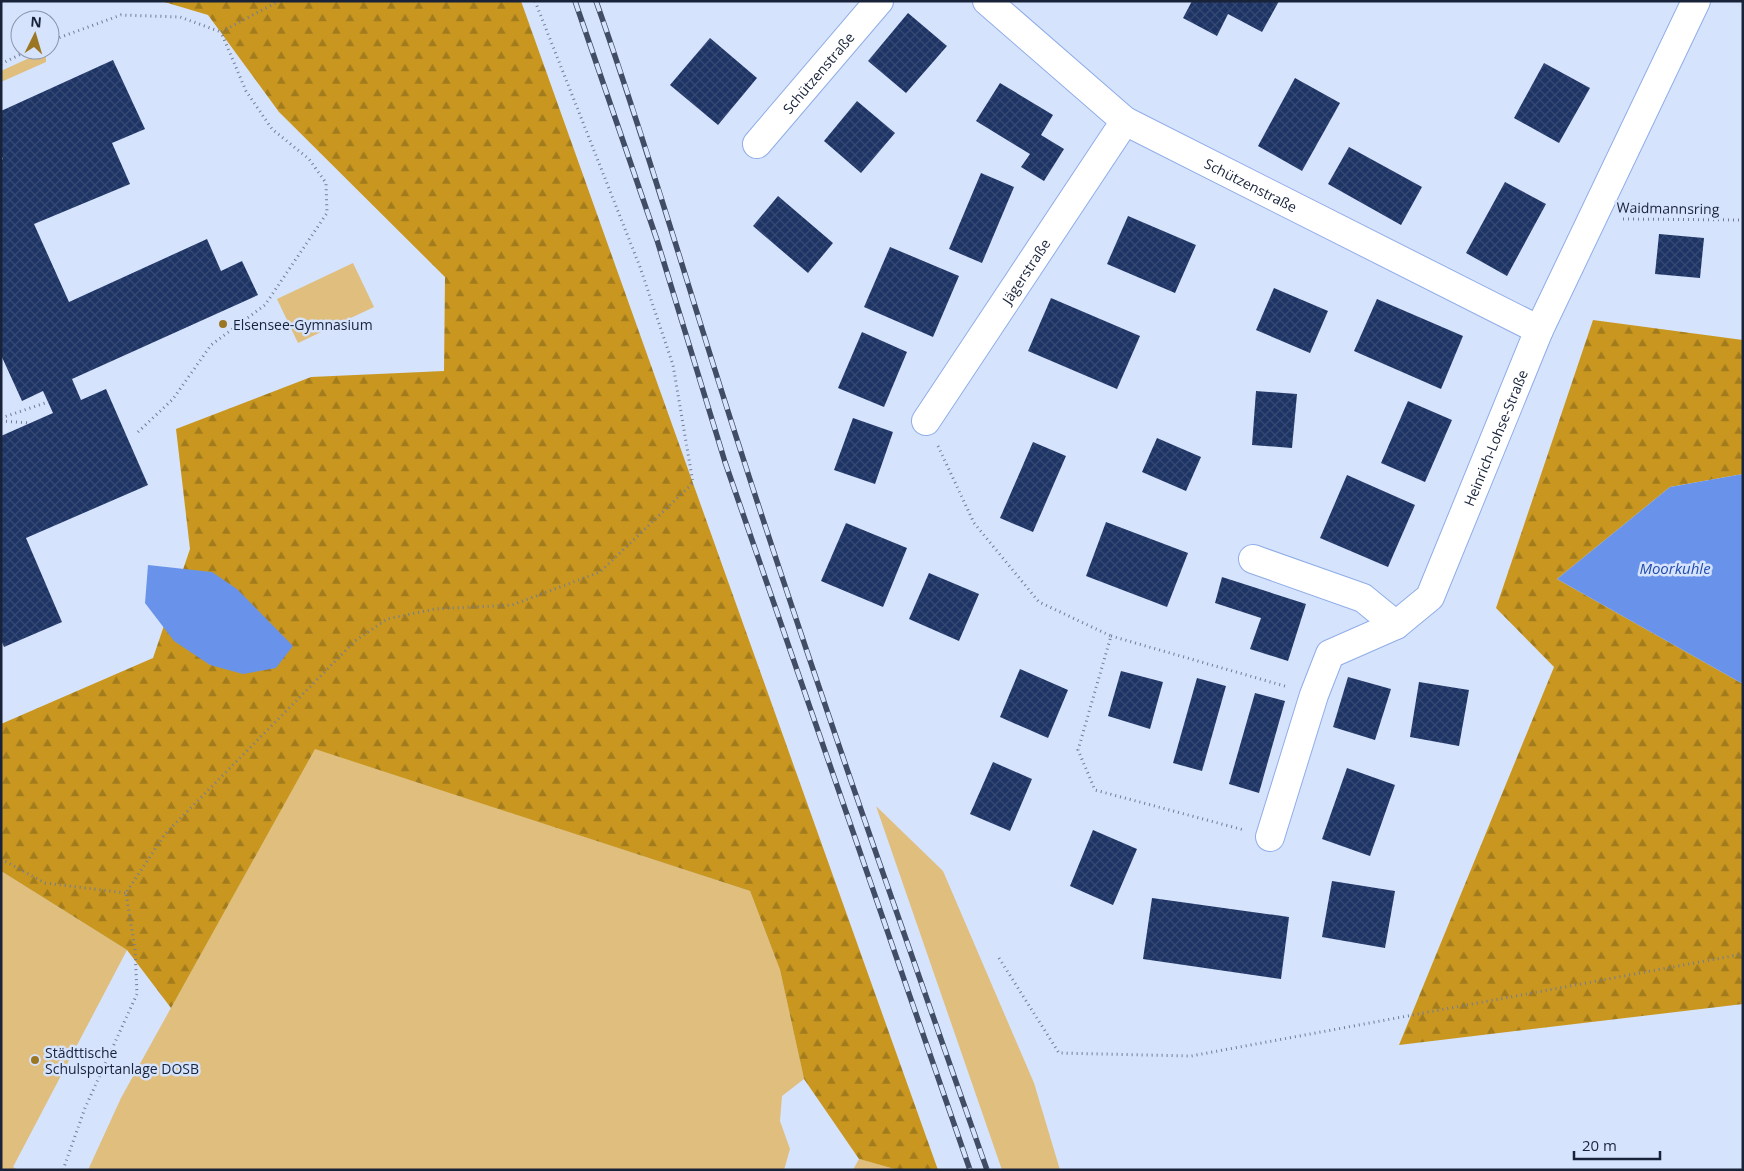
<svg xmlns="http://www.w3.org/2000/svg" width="1744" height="1171" font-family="'Open Sans',sans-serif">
<defs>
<pattern id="forest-firs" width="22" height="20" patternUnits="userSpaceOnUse" patternTransform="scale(1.25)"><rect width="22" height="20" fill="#c99720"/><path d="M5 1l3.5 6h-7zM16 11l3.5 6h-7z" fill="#a27b1d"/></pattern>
<pattern id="building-cross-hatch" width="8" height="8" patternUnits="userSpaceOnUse" patternTransform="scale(1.25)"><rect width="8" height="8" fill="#1d3465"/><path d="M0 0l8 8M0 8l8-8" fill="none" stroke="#354973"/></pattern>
</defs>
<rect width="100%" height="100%" fill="#d6e3fc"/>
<g fill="#dfbe7e">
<polygon points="38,54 46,55 46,62 1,82 1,71"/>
<polygon points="353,263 374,307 298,343 277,299"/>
<polygon points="315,748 750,891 780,970 804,1079 782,1096 780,1121 790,1149 784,1170 88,1170 121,1098"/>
<polygon points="876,806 943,871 1034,1083 1060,1170 1002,1170"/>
<polygon points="1,871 127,950 13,1167 18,1170 1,1170"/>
<polygon points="859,1159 898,1170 853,1170"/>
</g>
<g fill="url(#forest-firs)">
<polygon points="161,1 521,1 938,1170 898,1170 859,1159 804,1079 780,970 750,891 315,749 171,1008 127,950 1,871 1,724 153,658 190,549 176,429 311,377 444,371 445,277 279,112 208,15"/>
<polygon points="1593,320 1743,340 1743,474 1670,487 1557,579 1743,684 1743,1004 1399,1045 1554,667 1496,608"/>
</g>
<g fill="#6993ea">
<polygon points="1743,474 1743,684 1557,579 1670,487"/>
<polygon points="148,565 212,572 237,589 293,646 276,668 243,674 210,665 174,641 145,603"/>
</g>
<g fill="url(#building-cross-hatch)">
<polygon points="1192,1 1279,1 1262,32 1228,14 1217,36 1183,18"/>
<polygon points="908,13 947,46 906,93 868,61"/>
<polygon points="710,38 757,78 718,125 670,85"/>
<polygon points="113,60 145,129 112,143 130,184 34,224 69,302 207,239 221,271 242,261 258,295 72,379 81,400 106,389 148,485 26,538 62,622 4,647 1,640 1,436 53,413 43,391 22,401 1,355 1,160 3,159 1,155 1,111"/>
<polygon points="1544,63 1590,88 1559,143 1514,118"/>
<polygon points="1295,78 1340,103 1302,171 1258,146"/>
<polygon points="1000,83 1053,115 1041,135 1064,149 1044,181 1021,167 1030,154 976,121"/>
<polygon points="857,101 895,133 861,173 824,141"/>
<polygon points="1349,147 1422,187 1401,225 1328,184"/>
<polygon points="981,173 1014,187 982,263 949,249"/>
<polygon points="1505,182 1546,204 1507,276 1466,253"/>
<polygon points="778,196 833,243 808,273 753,226"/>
<polygon points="1128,216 1196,245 1175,293 1107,264"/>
<polygon points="1659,234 1704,238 1700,278 1655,274"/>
<polygon points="890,247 959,276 933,337 864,307"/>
<polygon points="1274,288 1328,311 1310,353 1256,330"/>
<polygon points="1051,298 1140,336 1117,389 1028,351"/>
<polygon points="1377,299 1463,336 1441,389 1354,351"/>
<polygon points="862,332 907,352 884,407 838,388"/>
<polygon points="1256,391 1297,394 1292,448 1252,445"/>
<polygon points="1408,401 1452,420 1425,482 1381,463"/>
<polygon points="853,418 893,432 875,484 834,470"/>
<polygon points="1157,438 1201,457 1186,491 1142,472"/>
<polygon points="1033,442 1066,456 1033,532 1000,518"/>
<polygon points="1347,475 1415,505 1388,567 1320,538"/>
<polygon points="1106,522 1188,553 1167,607 1086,576"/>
<polygon points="846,523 907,548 883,607 821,581"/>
<polygon points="929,573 979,594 959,641 909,619"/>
<polygon points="1222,577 1306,604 1288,661 1250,649 1261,618 1215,603"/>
<polygon points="1020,669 1068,690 1048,738 1000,717"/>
<polygon points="1121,671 1163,682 1150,729 1108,716"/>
<polygon points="1348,677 1391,689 1375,740 1333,727"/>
<polygon points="1197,678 1226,686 1202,771 1173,763"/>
<polygon points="1419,682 1469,690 1459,746 1410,737"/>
<polygon points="1255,693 1285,701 1259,793 1229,784"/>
<polygon points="993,762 1032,779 1010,831 970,814"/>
<polygon points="1347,768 1395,785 1370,856 1322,839"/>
<polygon points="1093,830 1137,849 1113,905 1070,886"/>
<polygon points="1332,881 1395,891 1385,948 1322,937"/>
<polygon points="1152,898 1289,917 1281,979 1143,959"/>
</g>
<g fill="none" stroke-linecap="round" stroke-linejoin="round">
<defs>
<g id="minor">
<path id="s1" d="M987,1l138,120 414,209"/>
<path id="s2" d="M757,144l122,-143"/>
<path id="s3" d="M926,421l199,-300"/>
<polyline points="1253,559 1363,598 1396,625"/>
<path id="s4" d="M1270,837l44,-142 16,-41 66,-29 34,-28 109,-267 157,-329"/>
</g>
</defs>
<use href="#minor" stroke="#8fade8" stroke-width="30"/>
<g stroke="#727d95" stroke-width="3" stroke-dasharray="1 4" stroke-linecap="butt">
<polyline points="50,41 121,15 180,17 221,32"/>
<polyline points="1,64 29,50"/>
<polyline points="1623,219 1743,220"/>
<polyline points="1,418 48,402"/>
<polyline points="1,421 30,423"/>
<polyline points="138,432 173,399 211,345 265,305 327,213 326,183 309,159 272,129 246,91 221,32 279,1"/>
<polyline points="938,446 974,523 1039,602 1111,636 1078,750 1095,790 1244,830"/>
<polyline points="1111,636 1288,687"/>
<polyline points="1,859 45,883 126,893"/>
<polyline points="999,958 1059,1053 1191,1056 1743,954"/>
<polyline points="63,1170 85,1108 137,994 135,949 126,893 165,834 355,641 387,619 435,609 512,605 600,572 693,483 673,365 640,267 535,1"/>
</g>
<use href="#minor" stroke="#fff" stroke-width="28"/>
<defs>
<g id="rail">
<polyline points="575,1 657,240 725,462 970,1170"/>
<path d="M596,1c54,152 98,307 148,460 77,238 160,473 243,709"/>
</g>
</defs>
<use href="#rail" stroke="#414d64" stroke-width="5.5"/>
<use href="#rail" stroke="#d6e3fc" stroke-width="4" stroke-dasharray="11" stroke-linecap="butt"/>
</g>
<g fill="#9c7723" stroke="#d6e3fc" stroke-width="2">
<circle cx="223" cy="324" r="5"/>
<circle cx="35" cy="1060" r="5"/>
</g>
<g text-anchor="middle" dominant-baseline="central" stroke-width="5" stroke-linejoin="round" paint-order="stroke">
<g font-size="14" fill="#18233a" stroke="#d6e3fc">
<text stroke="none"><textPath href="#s2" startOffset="94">Schützenstraße</textPath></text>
<text stroke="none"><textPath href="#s1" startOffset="324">Schützenstraße</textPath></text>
<text transform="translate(1668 208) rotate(1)">Waidmannsring</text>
<text stroke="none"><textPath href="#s3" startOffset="180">Jägerstraße</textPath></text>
<text stroke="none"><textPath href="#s4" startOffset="481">Heinrich-Lohse-Straße</textPath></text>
</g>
<g font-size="14" fill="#18233a" stroke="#d6e3fc" text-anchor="start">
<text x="233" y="324">Elsensee-Gymnasium</text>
<text x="45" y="1052">Städttische<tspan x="45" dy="16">Schulsportanlage DOSB</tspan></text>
</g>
<g font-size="15" font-style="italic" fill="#214cb0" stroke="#d6e3fc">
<text x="1675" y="568">Moorkuhle</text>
</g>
</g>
<rect width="1744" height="1171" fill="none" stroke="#18233a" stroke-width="5"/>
<g transform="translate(35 35) rotate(5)"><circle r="24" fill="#d6e3fc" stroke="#8a96ae"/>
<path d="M0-4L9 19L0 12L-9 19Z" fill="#9c7723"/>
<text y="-8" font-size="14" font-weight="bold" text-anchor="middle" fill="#18233a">N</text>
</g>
<path d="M1574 1151v8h86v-8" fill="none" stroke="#18233a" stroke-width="2.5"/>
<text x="1582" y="1151" font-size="15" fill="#18233a" stroke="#d6e3fc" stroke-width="4" paint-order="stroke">20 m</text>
</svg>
